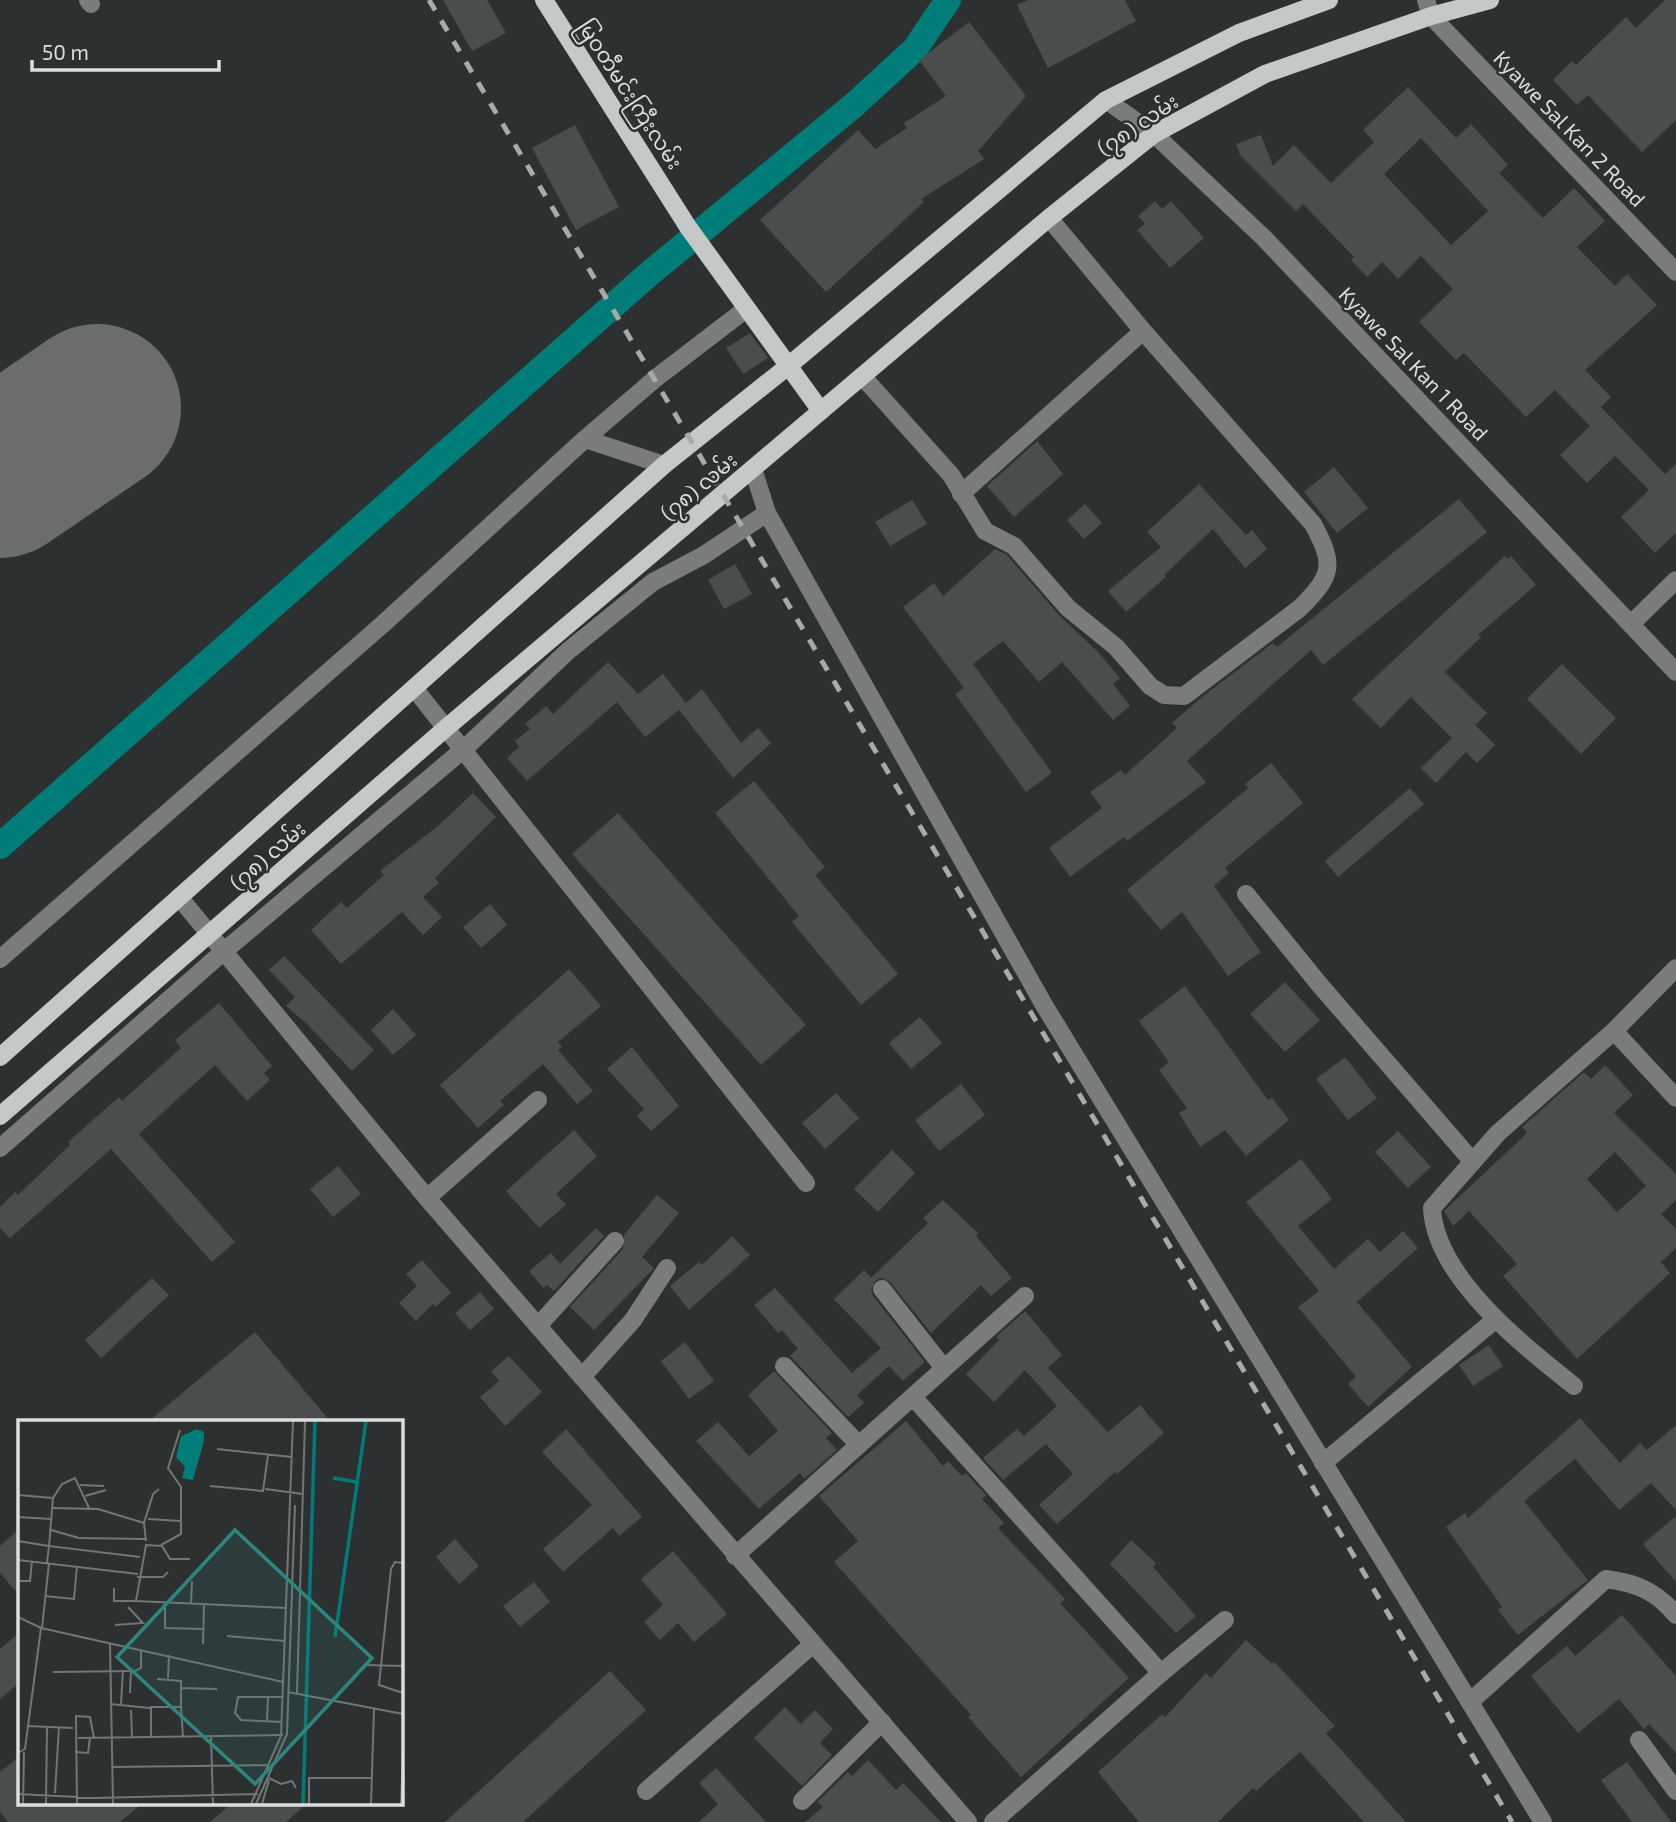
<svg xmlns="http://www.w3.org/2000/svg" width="1676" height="1822" font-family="'Exo 2','Noto Sans Myanmar',sans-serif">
<rect width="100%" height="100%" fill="#2c3030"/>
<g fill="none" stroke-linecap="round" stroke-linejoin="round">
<polyline stroke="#007d79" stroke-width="26" points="0,846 649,274 854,105 915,49 948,0"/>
<polyline stroke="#6a6d6c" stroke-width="168" points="0,474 97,408"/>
</g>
<g fill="#494d4d" fill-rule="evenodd">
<polygon points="443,0 487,0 506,33 472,51"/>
<polygon points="1028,0 1125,0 1136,21 1048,68 1017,5"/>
<polygon points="1665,0 1676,0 1676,120 1642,152 1588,95 1577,105 1553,80 1572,61 1576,65 1626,17 1636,28"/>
<polygon points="969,22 1026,96 978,151 984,159 921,199 924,202 826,292 760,220 858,130 875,149 907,128 904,123 946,96 919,60"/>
<path d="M1408,87l48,51 15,-14 37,41 -9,8 44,45 31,-30 31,33 -28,26 38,39 12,-12 30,31 -72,65 26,27 -10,10 64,67 11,-10v69l-21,20 -34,-36 28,-27 -34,-34 -28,27 -27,-28 30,-29 -35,-36 -29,27 -62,-64 -8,7 -37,-38 34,-33 -32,-33 -23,23 -16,-17 -15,15 -16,-17 3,-3 -51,-53 -7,7 -56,-56 -4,-11 25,-9 12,31 21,-21 37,38 43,-41 -11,-12zM1421,138l67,73 -37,34 -67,-71z"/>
<polygon points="575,125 619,207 576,230 532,148"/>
<polygon points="1155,201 1162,209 1171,201 1204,238 1170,268 1137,230 1145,224 1138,216"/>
<polygon points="750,333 768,358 743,374 726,348"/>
<polygon points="1037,441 1063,474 1014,517 987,486"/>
<polygon points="1334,467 1368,508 1337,533 1304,492"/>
<polygon points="1199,484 1246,535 1252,530 1267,549 1245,568 1213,529 1164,575 1166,577 1126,612 1108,591 1161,547 1147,532"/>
<polygon points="1459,499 1487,532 1323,665 1311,650 1187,761 1206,782 1127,841 1124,837 1070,877 1049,848 1102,808 1090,792 1121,770 1125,775 1177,728 1172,723 1202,697 1273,643 1277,647"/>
<polygon points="912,500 927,524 890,546 875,522"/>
<polygon points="1085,504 1102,523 1084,539 1067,520"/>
<polygon points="995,549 1007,555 1059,615 1099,653 1120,678 1113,684 1130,706 1113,720 1062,662 1039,682 1003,641 973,664 1052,773 1026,792 955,694 964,688 903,607 934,583 943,596"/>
<polygon points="1505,556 1508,559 1511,556 1536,585 1478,635 1481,637 1445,672 1487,713 1475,725 1495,745 1477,763 1466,752 1436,783 1421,768 1452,738 1411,697 1381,728 1352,699"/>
<polygon points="735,564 752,594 724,609 708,580"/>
<polygon points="608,662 638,694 663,674 686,703 702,689 741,743 758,728 771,743 733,778 679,710 645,737 617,702 527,781 507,758 519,747 515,741 530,729 525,724 546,706 553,714"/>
<polygon points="1562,664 1616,718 1581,754 1527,699"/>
<polygon points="1271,763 1303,803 1225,868 1229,873 1214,886 1261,952 1228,976 1182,912 1161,930 1127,890 1248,788 1245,784"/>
<polygon points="754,781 825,867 815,875 898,974 861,1005 792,922 799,916 715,813"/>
<polygon points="1410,788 1424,804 1338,877 1325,861"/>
<polygon points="473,793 496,817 435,878 439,883 423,897 442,917 423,935 402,912 341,964 311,930 341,902 347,908 384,875 380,871 439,825"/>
<polygon points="618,813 806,1025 761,1065 572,854"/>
<polygon points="490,904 507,925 481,948 463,927"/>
<polygon points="284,956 374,1050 352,1071 307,1024 286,1006 295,997 269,970"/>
<polygon points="569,969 601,1006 558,1042 562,1047 558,1050 593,1091 577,1104 543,1064 500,1101 504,1105 478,1128 440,1085"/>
<polygon points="1285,982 1320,1020 1285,1052 1250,1014"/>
<polygon points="1185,986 1268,1100 1272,1098 1289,1120 1246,1156 1225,1130 1200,1147 1179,1113 1187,1108 1159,1070 1169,1062 1139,1021"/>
<polygon points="219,1003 272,1066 264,1073 270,1080 247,1101 215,1065 139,1134 235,1242 212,1262 111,1149 10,1238 0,1228 0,1207 15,1192 18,1195 70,1145 68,1142 119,1097 122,1101 181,1048 175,1040"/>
<polygon points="393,1009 416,1035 393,1055 371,1030"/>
<polygon points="920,1017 942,1043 911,1069 889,1043"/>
<polygon points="632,1047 679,1106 651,1131 637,1116 644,1109 607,1069"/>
<polygon points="1345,1057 1377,1098 1348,1120 1316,1079"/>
<path d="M1605,1065l28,30 -19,18 62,61v26l-15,14 15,15v19l-15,14 9,11 -93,86 -74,-83 14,-12 -48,-53 -16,15 -9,-15 83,-78 -5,-6 62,-55 7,7zM1615,1152l31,34 -29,26 -30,-33z"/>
<polygon points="961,1084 985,1115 939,1151 915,1120"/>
<polygon points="836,1093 859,1118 825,1149 802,1123"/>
<polygon points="574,1130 597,1156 556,1194 566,1205 539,1228 506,1191"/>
<polygon points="1398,1131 1431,1167 1408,1188 1375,1152"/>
<polygon points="892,1150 915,1173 878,1212 854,1189"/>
<polygon points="1301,1159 1332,1199 1298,1226 1334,1269 1368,1239 1380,1252 1403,1231 1418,1248 1357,1302 1412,1367 1368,1407 1348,1384 1356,1377 1298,1307 1319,1291 1246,1202"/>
<polygon points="338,1166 361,1194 333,1217 310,1189"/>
<polygon points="657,1195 679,1213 642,1257 654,1268 594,1330 570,1307 623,1249 624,1235"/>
<polygon points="943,1200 978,1233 976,1236 1012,1278 991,1296 981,1285 931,1333 890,1282 881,1278 875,1281 871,1290 873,1296 925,1362 903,1381 889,1366 857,1395 864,1403 848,1417 790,1356 798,1349 782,1330 778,1333 754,1305 775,1288 852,1373 881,1348 834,1299 864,1270 871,1278 928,1223 923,1218"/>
<polygon points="596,1228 604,1236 554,1291 547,1285 543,1288 529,1271 551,1253 560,1264"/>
<polygon points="732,1236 750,1255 689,1310 670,1286 699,1262 702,1265"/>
<polygon points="422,1260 451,1293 435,1307 433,1304 416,1321 399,1303 417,1286 406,1274"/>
<polygon points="152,1278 169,1295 101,1358 85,1340"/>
<polygon points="480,1292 494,1309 470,1330 455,1313"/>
<polygon points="1025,1311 1062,1355 1048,1368 1108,1432 1140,1405 1164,1433 1117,1474 1115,1472 1057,1524 1039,1505 1073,1474 1046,1444 1003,1480 983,1458 1017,1429 1024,1436 1057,1406 1025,1370 994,1402 966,1374 999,1340 996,1337"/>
<polygon points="255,1332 330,1421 149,1421"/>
<polygon points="685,1342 714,1381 689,1399 661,1361"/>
<polygon points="1489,1345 1503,1366 1473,1386 1459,1365"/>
<polygon points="509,1356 542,1392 505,1426 480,1397 499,1381 491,1371"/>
<polygon points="774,1371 832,1433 826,1438 837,1450 804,1479 800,1473 759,1509 696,1441 718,1422 749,1456 778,1431 748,1395"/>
<polygon points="1580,1418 1620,1463 1640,1443 1647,1450 1676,1425 1676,1510 1651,1483 1619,1510 1575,1459 1524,1501 1588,1580 1518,1635 1498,1610 1502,1607 1446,1527 1465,1513 1468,1518"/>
<polygon points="906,1421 943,1466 948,1461 962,1476 966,1473 986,1495 982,1499 1004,1523 998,1528 1065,1599 1060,1603 1129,1678 1021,1777 968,1717 971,1715 834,1562 858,1541 819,1496"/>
<polygon points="566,1429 642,1517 619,1536 613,1528 563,1572 543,1549 592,1505 542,1452"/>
<polygon points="1676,1516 1676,1582 1643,1544"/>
<polygon points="19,1529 19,1595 0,1573 0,1546"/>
<polygon points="455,1539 479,1566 459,1584 436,1557"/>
<polygon points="1131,1540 1156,1563 1153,1567 1196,1616 1176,1633 1110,1564"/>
<polygon points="673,1551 727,1614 694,1642 678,1623 660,1640 644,1622 663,1605 641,1579"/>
<polygon points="534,1582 550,1602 520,1627 503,1606"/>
<polygon points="1622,1615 1676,1676 1676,1753 1649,1724 1644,1729 1619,1699 1578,1733 1531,1676 1567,1646 1575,1656"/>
<polygon points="19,1633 19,1683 0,1699 0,1649"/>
<polygon points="1246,1640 1272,1664 1274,1662 1335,1726 1326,1733 1406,1822 1364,1822 1300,1752 1256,1791 1253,1788 1218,1822 1139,1822 1098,1772 1162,1714 1165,1717 1206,1673 1211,1678"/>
<polygon points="610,1671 646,1710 523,1822 445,1822"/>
<polygon points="785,1707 801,1724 815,1710 833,1729 820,1743 832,1755 802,1786 754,1738"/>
<polygon points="19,1757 19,1803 143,1803 120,1822 8,1822 0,1812 0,1772"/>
<polygon points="868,1760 896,1790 903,1783 941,1822 805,1822 823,1807 817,1802 848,1772 852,1776"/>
<polygon points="1627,1762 1671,1822 1632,1822 1601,1780"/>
<polygon points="716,1768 766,1822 699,1822 718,1804 699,1783"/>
<polygon points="232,1803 308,1803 286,1822 210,1822"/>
</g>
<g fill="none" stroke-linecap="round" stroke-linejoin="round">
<g stroke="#7a7c7b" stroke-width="18">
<polyline points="88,0 91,4"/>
<polyline points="1426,0 1431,16 1676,272"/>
<polyline points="1106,100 1154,134 1264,238 1676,672"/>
<path d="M862,376l89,99 34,56 29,15 54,62 48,39 34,39 14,9 20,1 116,-88c33,-33 35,-43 13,-84l-170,-193 -94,-113"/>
<polyline points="585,439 664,465"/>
<polyline points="753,469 767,513 1044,1005 1543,1822"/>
<polyline points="961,494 1143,331"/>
<polyline points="1631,624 1676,580"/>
<polyline points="414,688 806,1183"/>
<polyline points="1246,894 1319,984 1473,1162"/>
<polyline points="179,897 427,1198 968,1822"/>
<polyline points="0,959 383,624 585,439 656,378 746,309"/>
<polyline points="1676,968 1614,1031 1676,1098"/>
<polyline points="0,1148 223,952 464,749 568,651 653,582 704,555 767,513"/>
<polyline points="427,1198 538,1100"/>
<polyline points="882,1289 943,1367"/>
<polyline points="538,1326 615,1241"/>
<polyline points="784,1366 859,1445"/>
<polyline points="582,1377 633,1320 667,1268"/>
<path d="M1574,1386c-50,-40 -139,-109 -142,-178l66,-75 116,-102"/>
<polyline points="913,1397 1161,1673 993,1822"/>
<polyline points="1323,1463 1496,1319"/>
<polyline points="735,1556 1025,1296"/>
<polyline points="1161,1673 1225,1620"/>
<path d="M1471,1701l135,-122c30,4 50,12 70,36"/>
<polyline points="1639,1740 1676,1791"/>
<polyline points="646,1791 813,1644"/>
<polyline points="802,1801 882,1722"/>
</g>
<g stroke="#c4c8c8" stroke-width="18">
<polyline points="544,0 688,227 821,411"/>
<polyline points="0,1057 664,465 787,367 1106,100 1239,33 1329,0"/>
<polyline points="0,1116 446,728 1049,218 1154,134 1265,74 1431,16 1490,0"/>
</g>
<polyline stroke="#a7aaa9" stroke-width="5" stroke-dasharray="12 12" stroke-linecap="butt" points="429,0 1512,1822"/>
</g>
<g text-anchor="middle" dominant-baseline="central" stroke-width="5" stroke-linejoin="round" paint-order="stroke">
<g font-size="21" fill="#dbdedd" stroke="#2c3030">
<text transform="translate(631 94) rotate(57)">မြဝတီမင်းကြီးလမ်း</text>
<text transform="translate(1137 124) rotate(-34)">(၇၈) လမ်း</text>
<text transform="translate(1570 128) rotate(46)">Kyawe Sal Kan 2 Road</text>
<text transform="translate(1414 363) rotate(46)">Kyawe Sal Kan 1 Road</text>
<text transform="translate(698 486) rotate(-40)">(၇၈) လမ်း</text>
<text transform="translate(267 855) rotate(-41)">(၇၈) လမ်း</text>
</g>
</g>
<g transform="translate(18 1420)">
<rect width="385" height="385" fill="#2c3030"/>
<path d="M179,9l7,3v9l-11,39 -11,-2 3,-11 -9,-10 5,-21z" fill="#007d79"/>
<path fill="none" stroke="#007d79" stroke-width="3.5" d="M315,58l24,4M317,217l31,-216M285,384l12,-383"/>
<path fill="none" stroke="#727675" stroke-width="2" d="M199,29l75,8M62,65l24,1M192,66l53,5 5,-36M247,69l38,5M0,75l35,3M67,76l21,-6M33,88l47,1 46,14M0,97l33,2M130,99l33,2M33,110l28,8 67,1M0,121l31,5 4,-48 9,-14 13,-6 14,30M128,121l-2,-18 9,-29 6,-5M143,125l20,-11v-47l-13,-19 12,-38M172,139h-20l-8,-13 -16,-1 -10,56 151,7M0,140l120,14M29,143l2,-17 91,11M385,143l-8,-1 -4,7 -12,116 24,8M119,157h26l5,-5M0,161h12l2,-20M96,168v13h22M27,176l29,3 3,-33M147,183v25l38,1M173,184l1,-23M0,197l23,11 242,54M97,205l28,-2 -15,-16M24,208l7,-65M209,216l58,5M92,223l3,161M185,224l1,-40M347,245l38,1M35,252l82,-1 6,-3v-18M150,258l1,-23M139,259l24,2v26M163,268l36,1M270,272l115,22M112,273l1,-22M279,273l8,-272M92,284l40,4M103,284l2,-34M113,290l1,28M249,301l1,-25M264,302l-41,-2 -6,-7 3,-16h45M9,306l46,2M193,317l2,67M60,318l205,-3M133,318v-31h30l2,30M57,332l13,1 2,-15M0,333l7,-4 16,-121M94,347l156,-2M251,358l12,6 11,-3 4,7M37,373l4,-66M0,374l78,4 162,-4M5,384l1,-52M28,384l1,-77M59,384l-1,-88 14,1 4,21M233,384l30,-68 12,-315M238,384l31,-70 8,-229M244,384l7,-24M291,384v-26h63M353,384l3,-95M383,384l2,-52"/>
<path fill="#2e867f" fill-opacity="0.15" stroke="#2e867f" stroke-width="3.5" d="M217,110l137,128 -117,126 -138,-127z"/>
<rect width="385" height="385" fill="none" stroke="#dbdedd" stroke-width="3.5"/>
</g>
<path d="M32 60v10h187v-10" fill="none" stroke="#dbdedd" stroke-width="3.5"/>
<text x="42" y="60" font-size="21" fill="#dbdedd" stroke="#2c3030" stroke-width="5" paint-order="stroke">50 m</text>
</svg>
